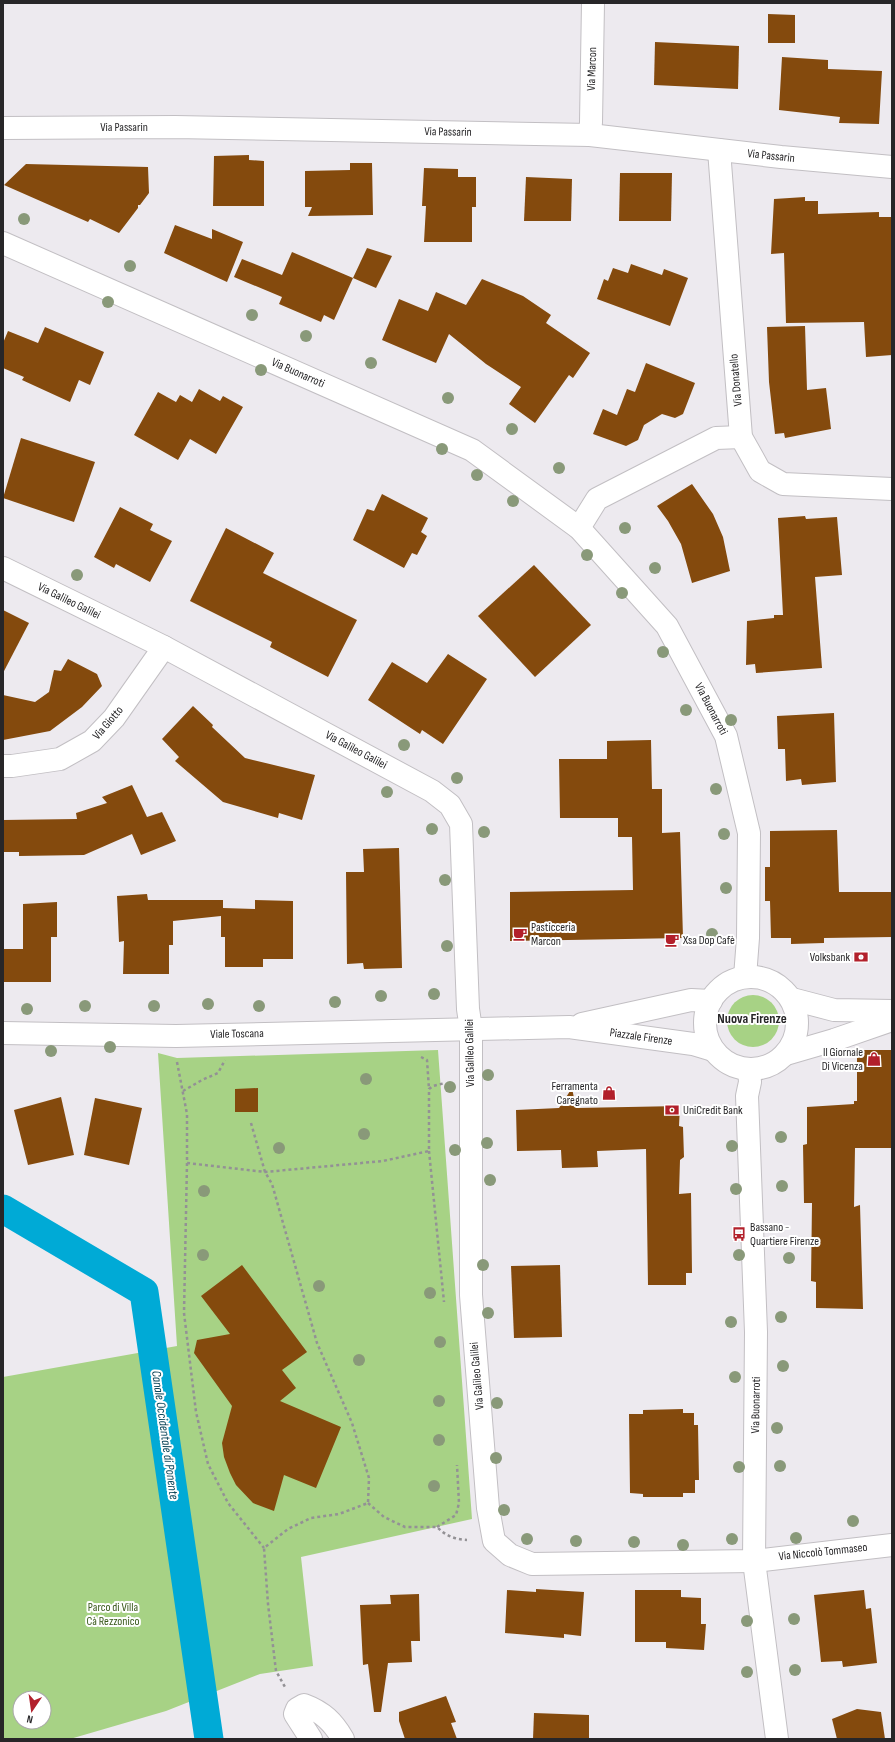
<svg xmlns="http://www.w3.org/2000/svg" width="895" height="1742" font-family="'Sofia Sans Condensed',sans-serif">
<rect width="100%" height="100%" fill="#edeaef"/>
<g fill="#a7d285" fill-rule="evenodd">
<circle cx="753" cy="1021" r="26"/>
<path d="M438,1050l34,469 -171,38 12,109 -53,8 -94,37 -96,28h-67v-362l174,-31 -19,-293 19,5zM20,1698h24v24h-24z"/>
</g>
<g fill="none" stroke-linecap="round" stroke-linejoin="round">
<polyline stroke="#00aad6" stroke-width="29" points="3,1209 144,1292 209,1739"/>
</g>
<g fill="#844a0d">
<polygon points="768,14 795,15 795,43 768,43"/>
<polygon points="655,42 739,46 738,89 654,85"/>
<polygon points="782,57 828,60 828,69 882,71 879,124 839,123 840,117 779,110"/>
<polygon points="249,155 249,160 264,161 264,206 213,206 214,156"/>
<polygon points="350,163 372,163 373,215 308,216 312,207 305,207 305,171 350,170"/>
<polygon points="26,164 148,167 149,193 140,205 138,205 138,208 119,233 90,219 88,222 4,185"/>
<polygon points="424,168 458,169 458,177 476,177 476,207 472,207 472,242 424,242 426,206 422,206"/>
<polygon points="620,173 672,173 671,221 619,221"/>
<polygon points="526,177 572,179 571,221 524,221"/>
<polygon points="805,197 805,201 818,201 818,214 879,212 879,217 892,217 892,355 866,357 864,322 786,323 784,253 771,254 774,199"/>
<polygon points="175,225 212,239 212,229 243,242 227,282 164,253"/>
<polygon points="367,248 392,256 376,288 353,278"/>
<polygon points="292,252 353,278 334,320 324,315 321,322 279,304 282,297 234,277 242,259 282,275"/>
<polygon points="631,264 662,275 664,269 688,278 670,326 597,299 604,279 608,281 613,268 628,273"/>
<polygon points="482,279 523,296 551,315 546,323 590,353 573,378 569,375 535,423 509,404 521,387 486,364 449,334 436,363 382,340 399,299 428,311 436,292 466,305"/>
<polygon points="805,326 807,390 826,388 831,429 785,438 784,433 775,434 769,382 767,327"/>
<polygon points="45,327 104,352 90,385 79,380 70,402 22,380 24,377 3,368 3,343 8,331 38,343"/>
<polygon points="646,363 695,383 683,414 675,418 662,414 644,425 638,440 626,446 593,434 603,409 617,415 627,389 635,392"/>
<polygon points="199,389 220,401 223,396 243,407 216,454 190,439 178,460 134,435 158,392 176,402 180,395 192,402"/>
<polygon points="21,438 95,462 74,522 3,498"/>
<polygon points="692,484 713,514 723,537 730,571 692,583 681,544 668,521 657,506"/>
<polygon points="382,494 428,518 421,532 427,536 417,555 412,553 404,568 353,540 367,509 374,511"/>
<polygon points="120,507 153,524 150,530 172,541 150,582 116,564 114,568 94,557"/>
<polygon points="805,516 806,519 837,517 842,575 815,577 822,668 756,673 755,664 746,665 747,621 774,618 774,615 783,615 778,518"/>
<polygon points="226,528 274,553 263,573 357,620 328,677 270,647 272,642 190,601"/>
<polygon points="534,565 591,625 535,677 478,616"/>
<polygon points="3,610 29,623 3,673"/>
<polygon points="448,654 487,679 443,744 422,730 420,734 368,700 392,662 427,683"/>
<polygon points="68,659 97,674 102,686 82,707 50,731 3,740 3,695 35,702 49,692 54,670 61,671"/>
<polygon points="193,706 213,725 212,727 245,758 315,775 302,820 279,813 278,818 223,802 175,761 179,757 162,739"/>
<polygon points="834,713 836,782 802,785 801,779 786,781 785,749 778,749 777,716"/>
<polygon points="651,740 652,789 662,789 662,833 680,832 683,938 510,941 510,892 633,890 632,837 618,837 618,818 560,818 559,759 607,759 607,741"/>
<polygon points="132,785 147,817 162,812 176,841 141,855 132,834 84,855 19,856 19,852 3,852 3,820 77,819 76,813 107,803 102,797"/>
<polygon points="837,830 839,892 892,892 892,937 824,938 824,943 791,944 791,938 771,938 770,901 765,901 765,867 770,867 770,831"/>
<polygon points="399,848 402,968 364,969 363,963 347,964 346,872 364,872 363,849"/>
<polygon points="147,894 148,900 223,900 223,908 255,909 255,900 293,901 293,959 263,959 263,967 225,967 225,937 221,937 221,916 173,921 173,945 169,945 169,974 123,974 124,941 119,942 117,896"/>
<polygon points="57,902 57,937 51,937 51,982 3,982 3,949 23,949 23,904"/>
<polygon points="857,1050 891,1050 892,1148 855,1148 854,1207 860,1205 863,1309 816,1308 816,1282 811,1281 812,1203 804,1203 803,1145 807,1144 807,1107 854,1104 854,1101 857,1101"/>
<polygon points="258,1088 258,1112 235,1112 235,1089"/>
<polygon points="572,1088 576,1108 680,1106 679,1126 683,1127 684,1157 680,1160 679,1194 691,1193 692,1273 686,1273 686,1285 648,1285 646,1149 597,1151 598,1167 562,1168 561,1150 517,1151 516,1110 559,1108"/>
<polygon points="61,1097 74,1155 28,1165 14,1110"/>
<polygon points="95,1098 142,1108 129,1165 84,1155"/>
<polygon points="242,1265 307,1352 282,1370 296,1388 280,1401 341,1427 316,1488 284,1475 274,1511 253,1503 236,1485 230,1473 224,1457 222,1443 232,1406 194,1353 197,1340 230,1334 201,1296"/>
<polygon points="560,1265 562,1337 514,1338 511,1266"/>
<polygon points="683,1409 683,1413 694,1413 694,1425 698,1425 699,1480 695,1480 695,1493 683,1493 683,1497 643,1497 643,1494 630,1493 629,1414 643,1414 643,1410"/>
<polygon points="536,1589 584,1592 581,1636 564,1634 564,1638 505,1633 507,1590 536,1592"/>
<polygon points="635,1590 681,1590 681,1597 701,1598 701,1624 706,1624 704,1650 666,1648 666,1642 635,1642"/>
<polygon points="864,1590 866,1609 871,1608 877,1663 843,1667 842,1661 821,1662 814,1595"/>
<polygon points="419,1594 420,1641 411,1641 412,1662 388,1663 381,1712 374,1712 368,1664 363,1665 360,1605 391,1604 390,1595"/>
<polygon points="446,1696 456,1722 451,1723 457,1739 405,1739 399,1721 399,1712"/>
<polygon points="857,1709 881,1712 885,1739 837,1739 832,1719"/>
<polygon points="534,1713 589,1715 589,1739 533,1739"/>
</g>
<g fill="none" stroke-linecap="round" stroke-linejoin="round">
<defs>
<g id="minor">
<polyline points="3,128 175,127 590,135 781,157 892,167"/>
<polyline points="590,135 591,122 593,3"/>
<polyline points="719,150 741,437 760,471 783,484 892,489"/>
<polyline points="3,243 472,450 579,528 667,626 726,736 749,833 748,938 745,977"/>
<polyline points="579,528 597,499 716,438 741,437"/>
<polyline points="3,568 164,647 432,791 450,805 461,824 468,1009 471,1029 471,1295 488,1508 494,1541 510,1555 532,1564 754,1561 892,1545"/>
<polyline points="3,766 12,766 60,759 92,741 114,718 164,647"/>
<circle cx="751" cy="1023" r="46"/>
<polyline points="792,999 834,1010 892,1011"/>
<polyline points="582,1024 691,1000 711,1001"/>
<polyline points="3,1033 176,1036 569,1027 693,1044 713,1050"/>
<polyline points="786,1054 834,1040 892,1020"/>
<polyline points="749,1069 750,1082 747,1096 756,1332 754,1561 777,1739"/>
<path d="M311,1739l-16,-25 2,-5 7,-4c19,7 29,17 39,34"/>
</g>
</defs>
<use href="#minor" stroke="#c2bfc3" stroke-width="24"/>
<g stroke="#939195" stroke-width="2.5" stroke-dasharray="3 3" stroke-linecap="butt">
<polyline points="421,1057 427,1060 429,1089"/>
<polyline points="177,1062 187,1114 187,1163 265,1172 383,1161 429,1151 429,1089 433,1086 445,1083"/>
<polyline points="183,1091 202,1080 218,1073 225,1060"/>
<polyline points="251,1123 265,1172 272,1184 317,1343 352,1423 369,1478 368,1503 339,1514 311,1518 288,1529 264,1548 268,1604 276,1671 285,1687"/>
<polyline points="429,1151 444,1302"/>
<polyline points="187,1163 184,1313 196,1412 208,1464 228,1503 264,1548"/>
<path d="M368,1503l16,14 21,10h32c9,9 17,12 30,13"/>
<polyline points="437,1527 456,1515 459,1503 457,1465"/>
</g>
<use href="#minor" stroke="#fff" stroke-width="22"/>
</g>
<g fill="#899979">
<circle cx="24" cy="219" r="6"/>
<circle cx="130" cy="266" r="6"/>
<circle cx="108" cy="302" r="6"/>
<circle cx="252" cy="315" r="6"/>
<circle cx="306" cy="336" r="6"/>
<circle cx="371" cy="363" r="6"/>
<circle cx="261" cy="370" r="6"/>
<circle cx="448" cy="398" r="6"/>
<circle cx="512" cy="429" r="6"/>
<circle cx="442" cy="449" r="6"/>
<circle cx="559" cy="468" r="6"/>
<circle cx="477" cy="475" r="6"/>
<circle cx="513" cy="501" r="6"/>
<circle cx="625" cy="528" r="6"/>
<circle cx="587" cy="555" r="6"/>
<circle cx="655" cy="568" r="6"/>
<circle cx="77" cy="575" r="6"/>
<circle cx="622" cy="593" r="6"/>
<circle cx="663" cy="652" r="6"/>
<circle cx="686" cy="710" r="6"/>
<circle cx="731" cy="720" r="6"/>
<circle cx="404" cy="745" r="6"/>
<circle cx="457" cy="778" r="6"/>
<circle cx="716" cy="789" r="6"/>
<circle cx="387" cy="792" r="6"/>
<circle cx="432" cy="829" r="6"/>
<circle cx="484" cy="832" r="6"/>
<circle cx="724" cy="834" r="6"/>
<circle cx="445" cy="880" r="6"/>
<circle cx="726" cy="888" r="6"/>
<circle cx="712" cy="934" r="6"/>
<circle cx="447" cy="946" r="6"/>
<circle cx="434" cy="994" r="6"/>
<circle cx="381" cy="996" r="6"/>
<circle cx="335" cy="1002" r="6"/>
<circle cx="208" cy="1004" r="6"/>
<circle cx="85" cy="1006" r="6"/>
<circle cx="154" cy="1006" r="6"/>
<circle cx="259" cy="1006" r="6"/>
<circle cx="27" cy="1009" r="6"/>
<circle cx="110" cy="1047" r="6"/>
<circle cx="51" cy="1051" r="6"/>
<circle cx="488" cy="1075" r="6"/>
<circle cx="366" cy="1079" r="6"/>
<circle cx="450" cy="1087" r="6"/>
<circle cx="364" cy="1134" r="6"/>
<circle cx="781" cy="1137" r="6"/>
<circle cx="487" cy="1143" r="6"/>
<circle cx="732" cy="1146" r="6"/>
<circle cx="279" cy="1148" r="6"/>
<circle cx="455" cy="1150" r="6"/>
<circle cx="490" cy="1180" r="6"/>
<circle cx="782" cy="1186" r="6"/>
<circle cx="736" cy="1189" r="6"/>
<circle cx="204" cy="1191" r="6"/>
<circle cx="203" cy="1255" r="6"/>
<circle cx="739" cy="1255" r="6"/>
<circle cx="789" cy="1258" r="6"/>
<circle cx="483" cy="1265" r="6"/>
<circle cx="319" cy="1286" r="6"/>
<circle cx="430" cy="1293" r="6"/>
<circle cx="488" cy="1313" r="6"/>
<circle cx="781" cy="1317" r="6"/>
<circle cx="731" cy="1322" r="6"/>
<circle cx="440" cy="1342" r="6"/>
<circle cx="359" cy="1360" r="6"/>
<circle cx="783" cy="1366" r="6"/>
<circle cx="735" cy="1377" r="6"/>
<circle cx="439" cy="1401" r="6"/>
<circle cx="497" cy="1403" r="6"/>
<circle cx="777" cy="1428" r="6"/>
<circle cx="439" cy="1440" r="6"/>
<circle cx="496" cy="1458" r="6"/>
<circle cx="780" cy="1466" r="6"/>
<circle cx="739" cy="1467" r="6"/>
<circle cx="434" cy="1486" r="6"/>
<circle cx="504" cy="1510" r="6"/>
<circle cx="853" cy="1521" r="6"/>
<circle cx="796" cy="1538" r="6"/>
<circle cx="527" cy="1539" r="6"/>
<circle cx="732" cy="1539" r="6"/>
<circle cx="576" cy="1541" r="6"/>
<circle cx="634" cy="1542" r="6"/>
<circle cx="683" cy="1545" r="6"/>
<circle cx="794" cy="1619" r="6"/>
<circle cx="747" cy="1621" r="6"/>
<circle cx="795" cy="1670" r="6"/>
<circle cx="747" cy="1672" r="6"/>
</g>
<defs>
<symbol id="cafe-bare" viewBox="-9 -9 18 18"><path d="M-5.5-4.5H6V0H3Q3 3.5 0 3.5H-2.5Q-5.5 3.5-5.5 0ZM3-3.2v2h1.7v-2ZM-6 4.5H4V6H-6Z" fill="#b2202b" stroke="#fff" stroke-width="2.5" paint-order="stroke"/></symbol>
<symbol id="bank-bare" viewBox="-9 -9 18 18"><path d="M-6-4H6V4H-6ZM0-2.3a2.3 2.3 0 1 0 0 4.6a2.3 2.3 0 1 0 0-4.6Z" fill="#b2202b" stroke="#fff" stroke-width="2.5" paint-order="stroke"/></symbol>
<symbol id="shop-bare" viewBox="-9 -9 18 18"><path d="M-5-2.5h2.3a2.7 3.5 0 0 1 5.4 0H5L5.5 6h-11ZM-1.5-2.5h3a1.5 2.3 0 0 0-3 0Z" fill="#b2202b" stroke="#fff" stroke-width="2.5" paint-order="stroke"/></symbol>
<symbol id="bus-bare" viewBox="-9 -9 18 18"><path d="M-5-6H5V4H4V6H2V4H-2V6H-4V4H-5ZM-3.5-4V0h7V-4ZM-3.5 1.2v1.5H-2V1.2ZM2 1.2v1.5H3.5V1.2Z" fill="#b2202b" stroke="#fff" stroke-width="2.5" paint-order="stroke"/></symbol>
</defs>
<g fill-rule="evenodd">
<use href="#cafe-bare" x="510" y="924" width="20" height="20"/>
<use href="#cafe-bare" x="662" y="930" width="20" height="20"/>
<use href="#bank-bare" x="851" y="947" width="20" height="20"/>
<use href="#shop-bare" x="864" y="1049" width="20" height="20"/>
<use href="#shop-bare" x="599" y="1083" width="20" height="20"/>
<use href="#bank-bare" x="662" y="1100" width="20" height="20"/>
<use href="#bus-bare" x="729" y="1224" width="20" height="20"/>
</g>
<g text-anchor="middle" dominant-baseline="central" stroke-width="4" stroke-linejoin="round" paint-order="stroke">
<g font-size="12" fill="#272628" stroke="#fff">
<text transform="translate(592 69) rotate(-88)">Via Marcon</text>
<text x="124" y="127">Via Passarin</text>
<text transform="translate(448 132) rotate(1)">Via Passarin</text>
<text transform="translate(771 156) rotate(6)">Via Passarin</text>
<text transform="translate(298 373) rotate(24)">Via Buonarroti</text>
<text transform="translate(736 380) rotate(-95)">Via Donatello</text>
<text transform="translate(69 601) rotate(26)">Via Galileo Galilei</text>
<text transform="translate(711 709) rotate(62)">Via Buonarroti</text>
<text transform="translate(108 723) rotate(-49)">Via Giotto</text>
<text transform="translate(356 750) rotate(28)">Via Galileo Galilei</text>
<text transform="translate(237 1034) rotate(-1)">Viale Toscana</text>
<text transform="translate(641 1037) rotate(8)">Piazzale Firenze</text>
<text transform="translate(470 1053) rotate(-91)">Via Galileo Galilei</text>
<text transform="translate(477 1376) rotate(-95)">Via Galileo Galilei</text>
<text transform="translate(756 1405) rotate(-89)">Via Buonarroti</text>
<text transform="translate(823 1552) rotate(-6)">Via Niccolò Tommaseo</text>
</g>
<g font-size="12" fill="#272628" stroke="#fff" text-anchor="start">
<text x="531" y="927">Pasticceria<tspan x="531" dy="14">Marcon</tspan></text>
<text x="683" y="940">Xsa Dop Cafè</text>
<text x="850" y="957" text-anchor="end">Volksbank</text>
<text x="863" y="1052" text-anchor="end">Il Giornale<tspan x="863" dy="14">Di Vicenza</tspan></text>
<text x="598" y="1086" text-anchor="end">Ferramenta<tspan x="598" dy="14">Caregnato</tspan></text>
<text x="683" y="1110">UniCredit Bank</text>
<text x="750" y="1227">Bassano -<tspan x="750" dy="14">Quartiere Firenze</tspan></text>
</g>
<g font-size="12" fill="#375719" stroke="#fff">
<text x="113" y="1607">Parco di Villa<tspan x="113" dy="14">Cà Rezzonico</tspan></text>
</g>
<g font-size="13" font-style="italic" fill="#0c4659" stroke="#fff">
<text transform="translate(165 1435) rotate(82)">Canale Occidentale di Ponente</text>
</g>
<g font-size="14" font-weight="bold" fill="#272628" stroke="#fff">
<text x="752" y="1018">Nuova Firenze</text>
</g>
</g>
<rect width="895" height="1742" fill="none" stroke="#272628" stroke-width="8"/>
<g transform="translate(32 1710) rotate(193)"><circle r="19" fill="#ffffff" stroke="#a9a8a9"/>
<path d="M0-3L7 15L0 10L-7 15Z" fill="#b2202b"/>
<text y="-6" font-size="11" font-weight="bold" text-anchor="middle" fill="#272628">N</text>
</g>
</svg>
